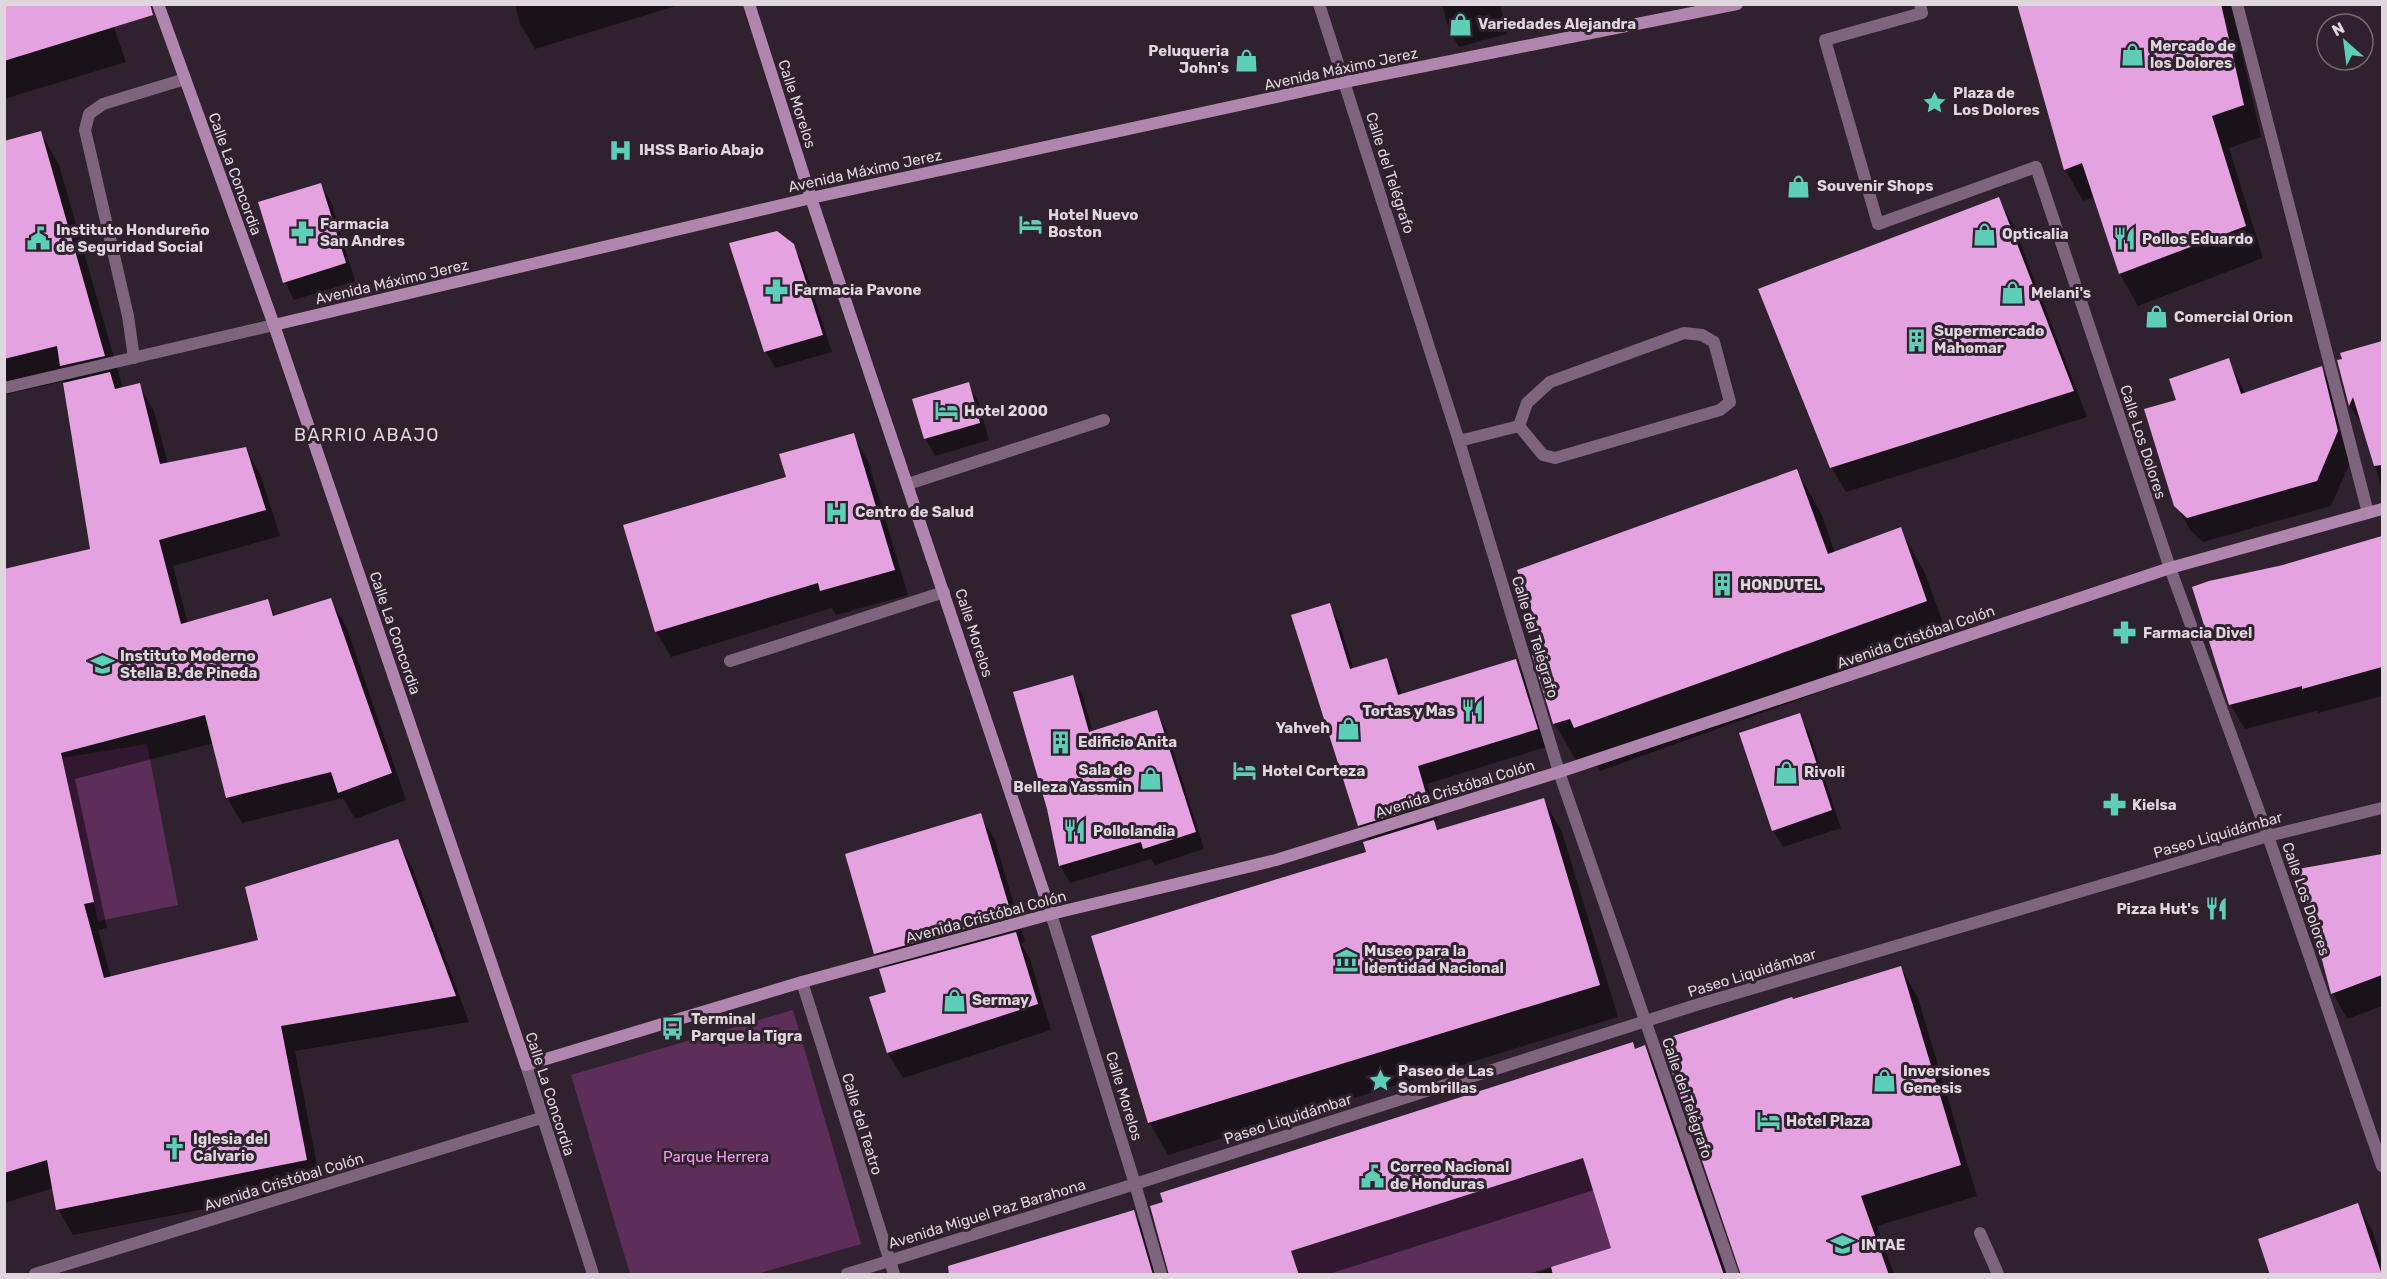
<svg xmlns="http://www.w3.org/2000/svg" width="2387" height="1279" font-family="Rubik,sans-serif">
<rect width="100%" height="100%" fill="#2f222e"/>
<g fill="#5d2e5a">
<polygon points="147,744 178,905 98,921 62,758"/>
<polygon points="793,1010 861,1244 757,1274 630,1274 571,1075"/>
<polygon points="1583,1158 1611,1248 1528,1274 1299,1274 1291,1251"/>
</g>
<g fill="#0007">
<polygon points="4,4 106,4 126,62 4,99"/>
<polygon points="515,4 679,4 679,5 535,49 520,24"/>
<polygon points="1442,4 1500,4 1507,34 1459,47 1449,30"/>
<polygon points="2018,4 2231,4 2261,137 2229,148 2263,258 2138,306 2120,274 2094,197 2083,201 2065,169"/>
<polygon points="41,133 59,165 123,389 139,385 154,411 168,464 245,448 260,474 280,536 173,566 188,624 267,601 276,617 331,600 346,626 406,800 355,819 343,798 242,823 227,798 214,743 75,779 107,928 98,930 111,977 259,941 397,841 412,867 469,1022 295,1051 321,1186 73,1235 58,1209 54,1188 4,1203 4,868 92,550 64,381 4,395 4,143"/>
<polygon points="321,185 331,202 355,281 294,300 285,282"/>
<polygon points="1998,199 2013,224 2087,417 1846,492 1831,467"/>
<polygon points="793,245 803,263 832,352 775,368 766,351"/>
<polygon points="2382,342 2382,491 2365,430 2350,406 2339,361 2344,360 2342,354"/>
<polygon points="2228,360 2246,394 2321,368 2336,393 2352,458 2331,506 2203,542 2191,531 2176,505 2178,401"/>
<polygon points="968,384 978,401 989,440 935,456 926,439 914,400"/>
<polygon points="853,435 868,461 908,595 836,615 832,608 671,657 656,632 788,478"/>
<polygon points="1797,471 1822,515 1835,553 1900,529 1925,573 1951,645 1600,771 1595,762 1580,767 1555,724 1534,656 1548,651"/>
<polygon points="2382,538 2382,696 2318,713 2317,711 2245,729 2230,704 2283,567"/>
<polygon points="1329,605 1339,622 1354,670 1387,660 1396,677 1402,695 1516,661 1526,678 1546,747 1427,784 1438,821 1434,822 1439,831 1543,799 1562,832 1618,1017 1168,1155 1149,1122 1368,853 1369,841 1359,825"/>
<polygon points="1072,677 1082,694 1093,732 1156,712 1166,729 1204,849 1155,865 1151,859 1070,883 1060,866 1048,809"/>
<polygon points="1799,715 1809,732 1841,828 1783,847 1773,830"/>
<polygon points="980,815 995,840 1025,942 1021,943 1030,959 1051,1030 903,1078 888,1053 871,998 888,993 885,969 876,953"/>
<polygon points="2382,854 2382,1006 2347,1019 2333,993 2299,870"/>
<polygon points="1901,968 1918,998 1977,1196 1877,1226 1894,1274 1742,1274 1793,1001"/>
<polygon points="1633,1044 1636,1050 1644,1047 1662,1077 1730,1274 1533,1274 1613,1249 1594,1190 1329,1274 1170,1274"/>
<polygon points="2358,1205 2372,1230 2382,1260 2382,1274 2272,1274"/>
<polygon points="1133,1212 1151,1242 1160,1274 1011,1274"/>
</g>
<g fill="#e4a3e0">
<polygon points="4,4 150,4 153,15 4,61"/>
<polygon points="2017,4 2221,4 2244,105 2212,116 2246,226 2119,274 2082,163 2064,170"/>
<polygon points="41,131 105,356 60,366 57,346 4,359 4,141"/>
<polygon points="321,183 346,263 283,283 258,202"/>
<polygon points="1999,197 2074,391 1830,468 1758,289"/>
<polygon points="777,231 794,244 823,335 764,352 729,243"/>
<polygon points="2382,341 2382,465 2374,466 2353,397 2349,406 2337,360 2342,359 2340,353"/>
<polygon points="2229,358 2241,394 2322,366 2338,431 2317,481 2187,518 2174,506 2144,409 2176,400 2169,379"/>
<polygon points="110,372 115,389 140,383 160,464 246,447 266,510 159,540 181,624 268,599 273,616 331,598 392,773 338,793 331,772 226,798 205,715 61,753 94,902 84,904 104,978 258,940 245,887 398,839 456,996 281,1026 307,1160 56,1210 47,1160 4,1173 4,569 90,549 63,383"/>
<polygon points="969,382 980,423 924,439 912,399"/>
<polygon points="854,433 895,570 820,591 818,583 655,632 623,525 786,477 779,454"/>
<polygon points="1797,469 1828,554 1901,527 1927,601 1574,728 1570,719 1553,724 1532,655 1546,650 1517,570"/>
<polygon points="2382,536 2382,667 2302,689 2302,686 2229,705 2192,587 2209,581 2283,565"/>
<polygon points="1330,603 1350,669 1387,658 1398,695 1516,659 1538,729 1418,766 1429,804 1358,826 1291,615"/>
<polygon points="1073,675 1089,732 1157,710 1196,832 1143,849 1141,842 1059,866 1047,809 1013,692"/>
<polygon points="1800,713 1832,810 1772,831 1739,733"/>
<polygon points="1544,798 1600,985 1148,1123 1091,936 1366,852 1363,842 1434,820 1437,830"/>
<polygon points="981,813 1012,916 874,954 845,854"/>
<polygon points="2382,854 2382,975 2331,994 2298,869"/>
<polygon points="1016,932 1038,1004 887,1053 869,997 886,992 879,969"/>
<polygon points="1901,966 1961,1165 1861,1196 1889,1275 1741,1275 1661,1040 1792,997 1793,999"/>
<polygon points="1633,1042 1635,1049 1645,1045 1724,1275 1553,1275 1551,1267 1611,1248 1583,1158 1291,1251 1299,1275 1169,1275 1150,1206 1163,1202 1160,1193"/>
<polygon points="2358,1203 2382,1275 2270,1275 2258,1239"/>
<polygon points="1134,1210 1153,1275 949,1275 948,1266"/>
</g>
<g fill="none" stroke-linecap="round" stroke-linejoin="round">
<g stroke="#7f647d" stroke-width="12">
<polygon points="1684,333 1702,335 1714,342 1730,402 1720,410 1555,458 1543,455 1519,426 1527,403 1550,382"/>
<polyline points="134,358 128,316 85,130 89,114 103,104 185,79"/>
<polyline points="1459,441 1519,426"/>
<polyline points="908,484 1104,420"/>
<polyline points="730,661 944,592"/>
<polyline points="1980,1233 1998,1274"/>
</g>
<g stroke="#7f647d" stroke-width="12">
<polyline points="1920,4 1922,13 1825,40 1878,224 2036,167"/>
<polyline points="1135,1184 1696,1005 2268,836 2382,808"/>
</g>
<g stroke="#7f647d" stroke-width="12">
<polyline points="1319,4 1459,441 1559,772 1733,1274"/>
<polyline points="2237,4 2368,513"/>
<polyline points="2036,167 2170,568 2268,836 2382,1166"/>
<polyline points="802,982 894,1274"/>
<polyline points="35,1274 541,1118"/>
<polyline points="847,1274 1135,1184"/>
</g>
<g stroke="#7f647d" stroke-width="12">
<polyline points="4,388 274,325"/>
<polyline points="1051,914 1135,1184 1161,1274"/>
<polyline points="526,1065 593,1274"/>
</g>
<g stroke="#b186ae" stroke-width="12">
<polyline points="158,4 274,325 526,1065 802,982 1051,914 1276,860 1559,772 2170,568 2382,509"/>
<polyline points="749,4 811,198 1051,914"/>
<polyline points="274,325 811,198 1345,82 1737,4"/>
</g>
</g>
<defs>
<symbol id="shop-bare" viewBox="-9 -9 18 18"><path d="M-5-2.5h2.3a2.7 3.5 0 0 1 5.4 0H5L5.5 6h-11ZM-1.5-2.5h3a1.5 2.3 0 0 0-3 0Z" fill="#5dceb8" stroke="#2f222e" stroke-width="2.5" paint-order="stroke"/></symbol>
<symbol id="sight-bare" viewBox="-9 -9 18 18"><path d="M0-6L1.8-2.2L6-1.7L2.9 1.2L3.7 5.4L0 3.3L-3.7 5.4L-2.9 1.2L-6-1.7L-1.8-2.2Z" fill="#5dceb8" stroke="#2f222e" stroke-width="2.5" paint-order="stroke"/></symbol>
<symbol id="hospital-bare" viewBox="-9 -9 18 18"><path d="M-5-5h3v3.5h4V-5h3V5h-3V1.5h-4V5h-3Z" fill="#5dceb8" stroke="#2f222e" stroke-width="2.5" paint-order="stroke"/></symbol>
<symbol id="hotel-bare" viewBox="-9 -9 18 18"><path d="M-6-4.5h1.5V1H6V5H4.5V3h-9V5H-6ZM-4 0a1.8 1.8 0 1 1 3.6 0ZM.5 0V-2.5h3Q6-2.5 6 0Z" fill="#5dceb8" stroke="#2f222e" stroke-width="2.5" paint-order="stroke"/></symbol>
<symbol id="pharmacy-bare" viewBox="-9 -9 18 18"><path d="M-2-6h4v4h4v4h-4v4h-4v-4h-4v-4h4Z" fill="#5dceb8" stroke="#2f222e" stroke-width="2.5" paint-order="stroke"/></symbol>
<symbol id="civic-bare" viewBox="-9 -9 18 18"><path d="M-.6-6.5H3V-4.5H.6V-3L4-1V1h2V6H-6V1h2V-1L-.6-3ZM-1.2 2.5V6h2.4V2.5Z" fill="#5dceb8" stroke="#2f222e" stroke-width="2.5" paint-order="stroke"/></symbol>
<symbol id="restaurant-bare" viewBox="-9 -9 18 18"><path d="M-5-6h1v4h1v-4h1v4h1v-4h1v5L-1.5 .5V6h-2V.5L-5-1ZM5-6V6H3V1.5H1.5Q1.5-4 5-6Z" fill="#5dceb8" stroke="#2f222e" stroke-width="2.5" paint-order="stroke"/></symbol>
<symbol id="building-bare" viewBox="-9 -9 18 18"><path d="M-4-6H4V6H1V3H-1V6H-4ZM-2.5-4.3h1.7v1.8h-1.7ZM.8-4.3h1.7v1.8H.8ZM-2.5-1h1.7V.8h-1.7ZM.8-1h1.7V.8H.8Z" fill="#5dceb8" stroke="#2f222e" stroke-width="2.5" paint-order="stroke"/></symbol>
<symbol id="school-bare" viewBox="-9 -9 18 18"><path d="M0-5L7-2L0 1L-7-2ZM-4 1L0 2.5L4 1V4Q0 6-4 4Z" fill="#5dceb8" stroke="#2f222e" stroke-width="2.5" paint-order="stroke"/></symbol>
<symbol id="museum-bare" viewBox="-9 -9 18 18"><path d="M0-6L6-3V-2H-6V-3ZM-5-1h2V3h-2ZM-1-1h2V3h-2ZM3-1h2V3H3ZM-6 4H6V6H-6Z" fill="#5dceb8" stroke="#2f222e" stroke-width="2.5" paint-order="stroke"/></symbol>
<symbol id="bus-bare" viewBox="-9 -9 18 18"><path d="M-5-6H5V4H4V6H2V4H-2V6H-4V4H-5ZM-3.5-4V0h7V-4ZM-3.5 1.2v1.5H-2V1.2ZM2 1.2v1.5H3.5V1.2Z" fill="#5dceb8" stroke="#2f222e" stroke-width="2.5" paint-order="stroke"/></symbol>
<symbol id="church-bare" viewBox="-9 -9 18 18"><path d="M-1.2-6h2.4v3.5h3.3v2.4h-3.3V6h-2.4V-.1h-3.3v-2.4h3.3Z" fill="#5dceb8" stroke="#2f222e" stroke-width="2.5" paint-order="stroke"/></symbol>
</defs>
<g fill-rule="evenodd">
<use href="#shop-bare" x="1444" y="8" width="33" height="33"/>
<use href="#shop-bare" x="2116" y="38" width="33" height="33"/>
<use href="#shop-bare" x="1230" y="44" width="33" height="33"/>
<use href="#sight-bare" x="1918" y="86" width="33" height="33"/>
<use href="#hospital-bare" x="604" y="134" width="33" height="33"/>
<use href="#shop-bare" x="1782" y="170" width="33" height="33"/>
<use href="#hotel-bare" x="1014" y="208" width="33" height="33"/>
<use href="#pharmacy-bare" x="286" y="216" width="33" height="33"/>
<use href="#shop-bare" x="1968" y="218" width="33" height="33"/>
<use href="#civic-bare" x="22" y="222" width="33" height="33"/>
<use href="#restaurant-bare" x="2108" y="222" width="33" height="33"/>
<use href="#pharmacy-bare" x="760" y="274" width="33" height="33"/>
<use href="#shop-bare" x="1996" y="276" width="33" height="33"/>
<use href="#shop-bare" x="2140" y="300" width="33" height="33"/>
<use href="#building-bare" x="1900" y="324" width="33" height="33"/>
<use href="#hotel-bare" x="930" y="394" width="33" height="33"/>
<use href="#hospital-bare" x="820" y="496" width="33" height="33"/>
<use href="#building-bare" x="1706" y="568" width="33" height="33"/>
<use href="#pharmacy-bare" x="2108" y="616" width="33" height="33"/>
<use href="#school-bare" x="86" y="648" width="33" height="33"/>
<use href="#restaurant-bare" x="1456" y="694" width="33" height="33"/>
<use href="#shop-bare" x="1332" y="712" width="33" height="33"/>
<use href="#building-bare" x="1044" y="726" width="33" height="33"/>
<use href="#hotel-bare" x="1228" y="754" width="33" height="33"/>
<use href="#shop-bare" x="1770" y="756" width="33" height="33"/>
<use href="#shop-bare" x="1134" y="762" width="33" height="33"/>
<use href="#pharmacy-bare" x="2098" y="788" width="33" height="33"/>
<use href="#restaurant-bare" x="1058" y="814" width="33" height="33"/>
<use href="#restaurant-bare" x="2200" y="892" width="33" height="33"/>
<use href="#museum-bare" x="1330" y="944" width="33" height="33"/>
<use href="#shop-bare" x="938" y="984" width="33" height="33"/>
<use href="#bus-bare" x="656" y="1012" width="33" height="33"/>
<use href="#sight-bare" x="1364" y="1064" width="33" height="33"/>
<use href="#shop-bare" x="1868" y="1064" width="33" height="33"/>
<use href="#hotel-bare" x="1752" y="1104" width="33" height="33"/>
<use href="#church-bare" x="158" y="1132" width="33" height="33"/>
<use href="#civic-bare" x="1356" y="1160" width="33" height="33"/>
<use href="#school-bare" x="1826" y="1228" width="33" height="33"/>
</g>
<g text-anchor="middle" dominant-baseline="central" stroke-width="6" stroke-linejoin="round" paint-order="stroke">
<g font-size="15" font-weight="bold" fill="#dfd6de" stroke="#2f222e" text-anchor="start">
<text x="1478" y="24">Variedades Alejandra</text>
<text x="2150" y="46">Mercado de<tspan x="2150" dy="17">los Dolores</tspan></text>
<text x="1229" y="51" text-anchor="end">Peluqueria<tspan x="1229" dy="17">John's</tspan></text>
<text x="1953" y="93">Plaza de<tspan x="1953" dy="17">Los Dolores</tspan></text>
<text x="639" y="150">IHSS Bario Abajo</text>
<text x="1817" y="186">Souvenir Shops</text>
<text x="1048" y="215">Hotel Nuevo<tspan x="1048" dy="17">Boston</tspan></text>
<text x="320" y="224">Farmacia<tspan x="320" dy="17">San Andres</tspan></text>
<text x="56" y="230">Instituto Hondureño<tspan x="56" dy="17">de Seguridad Social</tspan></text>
<text x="2002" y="234">Opticalia</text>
<text x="2142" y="239">Pollos Eduardo</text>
<text x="794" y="290">Farmacia Pavone</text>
<text x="2031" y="293">Melani's</text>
<text x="2174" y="317">Comercial Orion</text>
<text x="1934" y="331">Supermercado<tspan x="1934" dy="17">Mahomar</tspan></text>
<text x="964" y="411">Hotel 2000</text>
<text x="855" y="512">Centro de Salud</text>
<text x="1740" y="585">HONDUTEL</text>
<text x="2143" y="633">Farmacia Divel</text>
<text x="120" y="656">Instituto Moderno<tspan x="120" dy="17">Stella B. de Pineda</tspan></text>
<text x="1455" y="711" text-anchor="end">Tortas y Mas</text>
<text x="1330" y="728" text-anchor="end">Yahveh</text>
<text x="1078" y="742">Edificio Anita</text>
<text x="1132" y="770" text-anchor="end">Sala de<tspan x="1132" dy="17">Belleza Yassmin</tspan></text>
<text x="1262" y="771">Hotel Corteza</text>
<text x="1804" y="772">Rivoli</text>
<text x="2132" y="805">Kielsa</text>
<text x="1093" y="831">Pollolandia</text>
<text x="2199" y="909" text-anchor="end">Pizza Hut's</text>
<text x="1364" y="951">Museo para la<tspan x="1364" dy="17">Identidad Nacional</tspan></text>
<text x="972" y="1000">Sermay</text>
<text x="691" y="1019">Terminal<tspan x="691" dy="17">Parque la Tigra</tspan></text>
<text x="1398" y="1071">Paseo de Las<tspan x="1398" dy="17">Sombrillas</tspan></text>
<text x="1903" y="1071">Inversiones<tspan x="1903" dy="17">Genesis</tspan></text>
<text x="1786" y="1121">Hotel Plaza</text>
<text x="193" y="1139">Iglesia del<tspan x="193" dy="17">Calvario</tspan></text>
<text x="1390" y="1167">Correo Nacional<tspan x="1390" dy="17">de Honduras</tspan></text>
<text x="1861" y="1245">INTAE</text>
</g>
<g font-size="15" fill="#dfd6de" stroke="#2f222e">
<text transform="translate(1341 69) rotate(-12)">Avenida Máximo Jerez</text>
<text transform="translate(797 104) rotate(72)">Calle Morelos</text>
<text transform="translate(865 171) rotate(-12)">Avenida Máximo Jerez</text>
<text transform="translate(1390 173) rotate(72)">Calle del Telégrafo</text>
<text transform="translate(235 174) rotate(70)">Calle La Concordia</text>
<text transform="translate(392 282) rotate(-13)">Avenida Máximo Jerez</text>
<text transform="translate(2143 442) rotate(72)">Calle Los Dolores</text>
<text transform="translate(395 633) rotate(71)">Calle La Concordia</text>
<text transform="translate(974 633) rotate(72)">Calle Morelos</text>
<text transform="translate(1535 637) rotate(73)">Calle del Telégrafo</text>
<text transform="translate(1916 637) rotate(-19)">Avenida Cristóbal Colón</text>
<text transform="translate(1455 789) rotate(-17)">Avenida Cristóbal Colón</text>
<text transform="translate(2218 835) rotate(-16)">Paseo Liquidámbar</text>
<text transform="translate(2306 899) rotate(71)">Calle Los Dolores</text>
<text transform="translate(986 917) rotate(-15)">Avenida Cristóbal Colón</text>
<text transform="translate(1752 973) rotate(-17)">Paseo Liquidámbar</text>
<text transform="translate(550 1094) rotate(72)">Calle La Concordia</text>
<text transform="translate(1124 1096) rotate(73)">Calle Morelos</text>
<text transform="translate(1687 1098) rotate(71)">Calle del Telégrafo</text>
<text transform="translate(1288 1119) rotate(-18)">Paseo Liquidámbar</text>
<text transform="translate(862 1124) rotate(73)">Calle del Teatro</text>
<text transform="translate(284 1182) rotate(-17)">Avenida Cristóbal Colón</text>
<text transform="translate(987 1214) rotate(-17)">Avenida Miguel Paz Barahona</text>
</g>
<g font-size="15" fill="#f39fee" stroke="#2f222e">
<text x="716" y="1157">Parque Herrera</text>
</g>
<g font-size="18" letter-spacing="1.5" fill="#dfd6de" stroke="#2f222e">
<text x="367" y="435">BARRIO ABAJO</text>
</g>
</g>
<rect width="2387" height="1279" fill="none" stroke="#dfd6de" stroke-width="12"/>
<g transform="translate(2345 42) rotate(332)"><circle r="28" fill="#2f222e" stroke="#756a74" stroke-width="1.5"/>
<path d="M0-4.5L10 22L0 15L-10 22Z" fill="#5dceb8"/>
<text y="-9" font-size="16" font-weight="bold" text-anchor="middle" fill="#dfd6de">N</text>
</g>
</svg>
